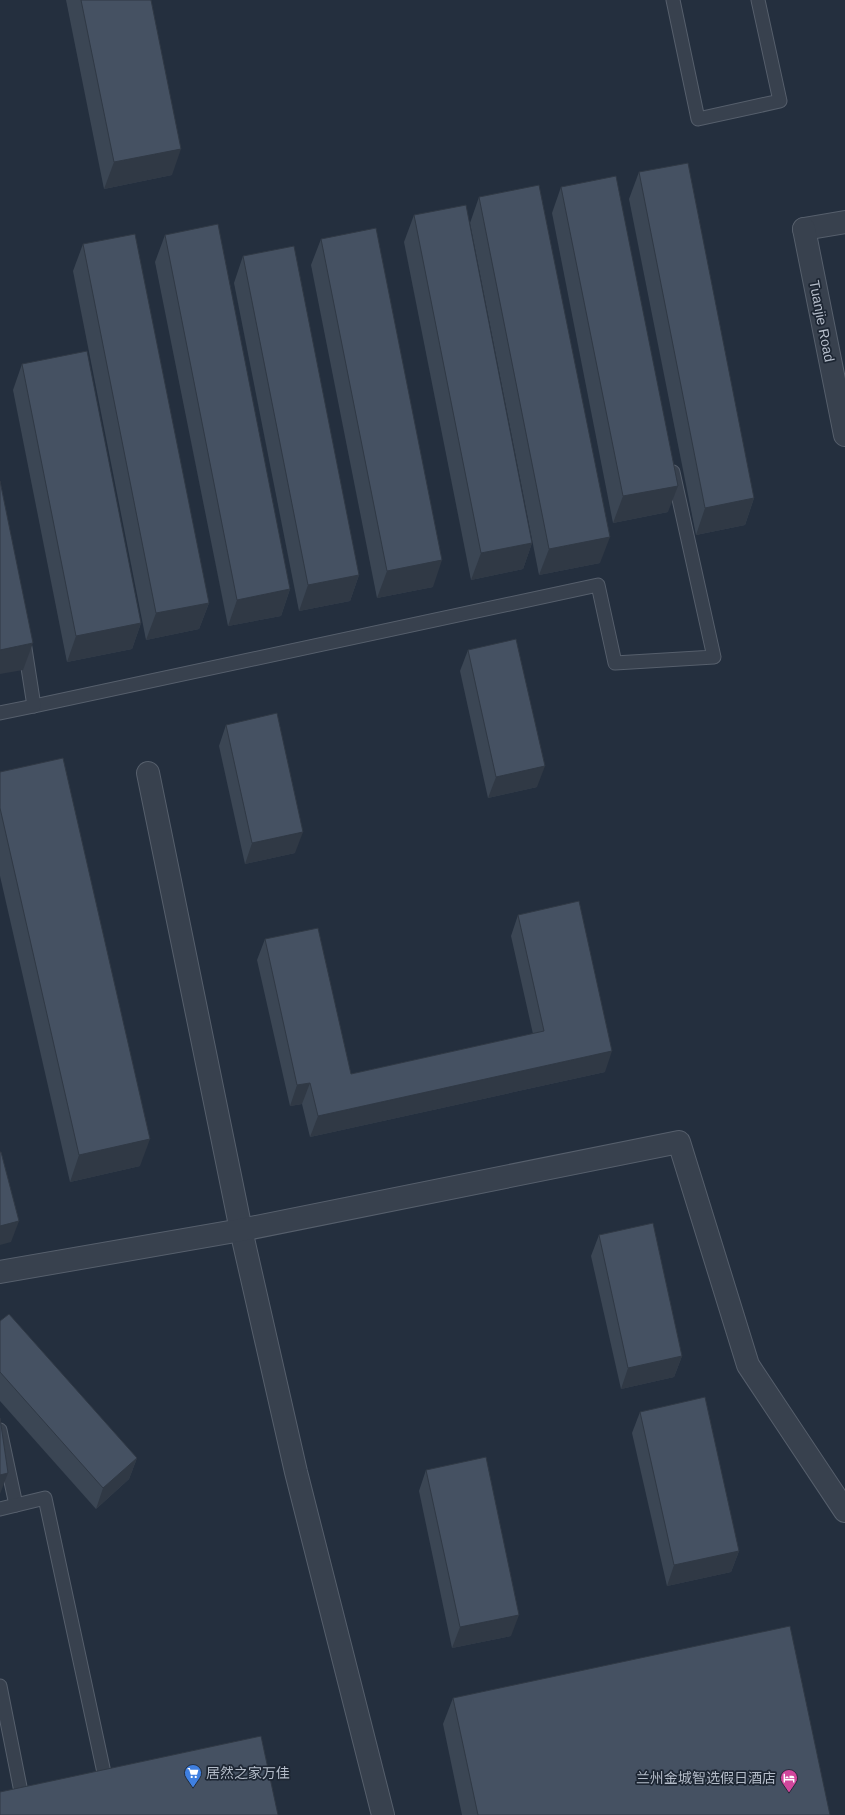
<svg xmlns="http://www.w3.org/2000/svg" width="845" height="1815" font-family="Helvetica,'Noto Sans SC',sans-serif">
<rect width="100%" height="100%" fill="#242f3e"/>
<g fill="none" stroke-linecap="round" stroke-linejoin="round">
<defs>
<g id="service">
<polyline points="673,0 698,119 780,101 758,0"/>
<polyline points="34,706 598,585 615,663 714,657 673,472"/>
<polyline points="0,713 34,706 24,642"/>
<polyline points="0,1430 16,1505"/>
<polyline points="0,1509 45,1498 106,1782"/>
<polyline points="0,1686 23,1802"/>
</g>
<g id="minor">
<polyline points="804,229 845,222"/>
<polyline points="148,773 241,1230 296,1472 383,1815"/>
<polyline points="0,1272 241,1230 679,1142 748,1365 845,1511"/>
</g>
<polyline id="tertiary" points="804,229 845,435"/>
</defs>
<use href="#service" stroke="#565f6c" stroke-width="15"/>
<use href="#minor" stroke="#565f6c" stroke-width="24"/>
<use href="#tertiary" stroke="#565f6c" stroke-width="24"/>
<use href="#service" stroke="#38414e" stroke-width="13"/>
<use href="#minor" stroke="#38414e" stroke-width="22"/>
<use href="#tertiary" stroke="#38414e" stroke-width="22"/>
</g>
<g fill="#3b4654">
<polygon points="66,0 151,0 172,175 104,189"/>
<polygon points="639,172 754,498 745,525 696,535 629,199"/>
<polygon points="561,187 668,512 613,523 552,213"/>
<polygon points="479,197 600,563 539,575 470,223"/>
<polygon points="414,215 532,543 523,569 471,580 404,242"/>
<polygon points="165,235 290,589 281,616 228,626 155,262"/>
<polygon points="321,239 433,587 377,598 311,265"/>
<polygon points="83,244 209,603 199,629 146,640 73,271"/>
<polygon points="243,256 359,575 350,601 299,611 234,283"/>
<polygon points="22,364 141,623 132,649 67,662 13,390"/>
<polygon points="468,650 537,787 488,798 460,671"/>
<polygon points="226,725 295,853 245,864 219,746"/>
<polygon points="0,772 140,1166 70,1182 0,876"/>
<polygon points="518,915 605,1072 310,1137 302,1104 290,1106 257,960 265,939 351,1074 533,1034 511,936"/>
<polygon points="599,1235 682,1356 674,1377 621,1389 591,1256"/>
<polygon points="0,1321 137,1458 129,1479 96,1509 0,1401"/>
<polygon points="640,1412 739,1551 731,1572 667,1586 632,1433"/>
<polygon points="426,1470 511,1636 452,1648 419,1491"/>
<polygon points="453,1698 830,1815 462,1815 443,1724"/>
</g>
<g fill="#303945">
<polygon points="181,149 172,175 104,189 114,162"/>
<polygon points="678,486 668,512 613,523 623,496"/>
<polygon points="754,498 745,525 696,535 705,508"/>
<polygon points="610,537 600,563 539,575 549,549"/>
<polygon points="532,543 523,569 471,580 481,553"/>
<polygon points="442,560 433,587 377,598 387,571"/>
<polygon points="359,575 350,601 299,611 308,585"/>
<polygon points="290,589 281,616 228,626 237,600"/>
<polygon points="209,603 199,629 146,640 156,613"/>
<polygon points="141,623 132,649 67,662 76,636"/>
<polygon points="33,643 23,670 0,674 0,650"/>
<polygon points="545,766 537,787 488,798 496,777"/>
<polygon points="303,832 295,853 245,864 252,843"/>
<polygon points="612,1051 605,1072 310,1137 318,1116"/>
<polygon points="310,1083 302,1104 290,1106 297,1085"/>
<polygon points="150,1139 140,1166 70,1182 79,1155"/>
<polygon points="19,1221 11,1242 0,1245 0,1226"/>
<polygon points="682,1356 674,1377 621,1389 628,1368"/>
<polygon points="137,1458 129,1479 96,1509 103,1488"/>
<polygon points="8,1473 0,1494 0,1475"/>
<polygon points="739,1551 731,1572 667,1586 674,1565"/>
<polygon points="519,1615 511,1636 452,1648 460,1627"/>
</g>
<g fill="#455162" stroke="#303945">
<polygon points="81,0 151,0 181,149 114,162"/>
<polygon points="688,163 754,498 705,508 639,172"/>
<polygon points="616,176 678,486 623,496 561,187"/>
<polygon points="539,185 610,537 549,549 479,197"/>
<polygon points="466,205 532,543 481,553 414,215"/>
<polygon points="218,224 290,589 237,600 165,235"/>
<polygon points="376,228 442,560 387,571 321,239"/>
<polygon points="135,234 209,603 156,613 83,244"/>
<polygon points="294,246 359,575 308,585 243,256"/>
<polygon points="87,351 141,623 76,636 22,364"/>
<polygon points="0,481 33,643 0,650"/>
<polygon points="516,639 545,766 496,777 468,650"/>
<polygon points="277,713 303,832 252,843 226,725"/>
<polygon points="63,758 150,1139 79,1155 0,808 0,772"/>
<polygon points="579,901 612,1051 318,1116 310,1083 297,1085 265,939 318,928 351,1074 544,1031 518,915"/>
<polygon points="0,1152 1,1152 19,1221 0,1226"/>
<polygon points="653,1223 682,1356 628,1368 599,1235"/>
<polygon points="9,1314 137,1458 103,1488 0,1372 0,1321"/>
<polygon points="705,1397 739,1551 674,1565 640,1412"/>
<polygon points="0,1418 8,1473 0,1475"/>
<polygon points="486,1457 519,1615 460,1627 426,1470"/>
<polygon points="790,1626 830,1815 478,1815 453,1698"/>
<polygon points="261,1736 278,1815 0,1815 0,1792"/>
</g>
<defs>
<symbol id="supermarket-pin" viewBox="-11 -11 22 30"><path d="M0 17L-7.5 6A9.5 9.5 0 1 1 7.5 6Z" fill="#3f7fe0" stroke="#1d2633"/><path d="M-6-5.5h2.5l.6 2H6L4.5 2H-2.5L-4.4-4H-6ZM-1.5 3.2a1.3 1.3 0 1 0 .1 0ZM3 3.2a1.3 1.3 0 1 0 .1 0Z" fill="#fff"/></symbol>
<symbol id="hotel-pin" viewBox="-11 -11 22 30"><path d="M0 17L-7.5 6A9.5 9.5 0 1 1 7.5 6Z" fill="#d1479c" stroke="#1d2633"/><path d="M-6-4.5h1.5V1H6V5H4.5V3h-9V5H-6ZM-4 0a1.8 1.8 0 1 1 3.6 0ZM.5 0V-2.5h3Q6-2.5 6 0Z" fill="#fff"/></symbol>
</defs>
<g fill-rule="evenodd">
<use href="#supermarket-pin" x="183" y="1763" width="20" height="27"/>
<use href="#hotel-pin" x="779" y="1768" width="20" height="27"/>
</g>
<g text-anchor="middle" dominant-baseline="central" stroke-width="3.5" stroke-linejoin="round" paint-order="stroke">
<g font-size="14" fill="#b4bcc9" stroke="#1d2633">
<text transform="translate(822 321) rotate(79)">Tuanjie Road</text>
</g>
<g font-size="14" fill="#b4bcc9" stroke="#1d2633" text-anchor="start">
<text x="206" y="1773">居然之家万佳</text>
<text x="776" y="1778" text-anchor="end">兰州金城智选假日酒店</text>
</g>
</g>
</svg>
